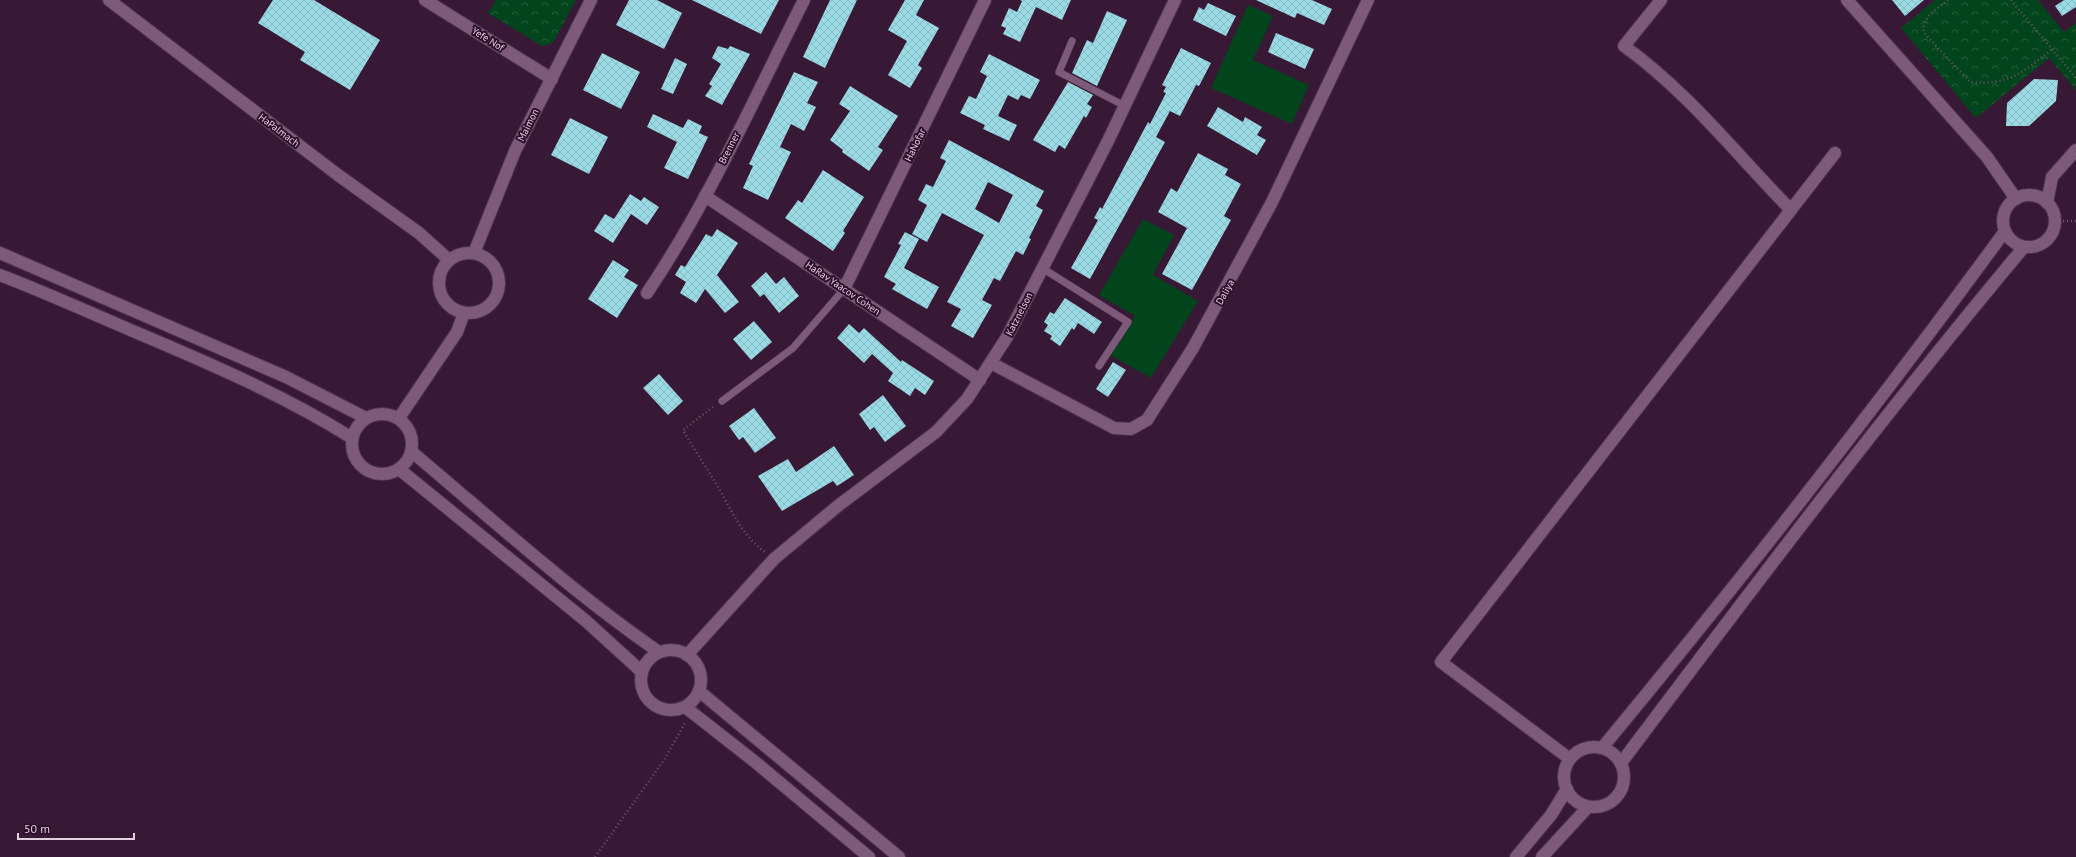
<svg xmlns="http://www.w3.org/2000/svg" width="2076" height="857" font-family="'PT Sans',sans-serif">
<defs>
<pattern id="park-crowns" width="20" height="18" patternUnits="userSpaceOnUse"><rect width="20" height="18" fill="#02441b"/><path d="M2 6a3 3 0 1 1 6 0M12 15a3 3 0 1 1 6 0" fill="none" stroke="#275e3c"/></pattern>
<pattern id="building-cross-hatch" width="8" height="8" patternUnits="userSpaceOnUse"><rect width="8" height="8" fill="#9adae5"/><path d="M0 0l8 8M0 8l8-8" fill="none" stroke="#89bbc5"/></pattern>
</defs>
<rect width="100%" height="100%" fill="#371835"/>
<g fill="#02441b">
<polygon points="1248,5 1273,16 1253,60 1309,85 1292,124 1211,88"/>
<polygon points="1143,219 1174,235 1153,275 1198,301 1151,378 1110,355 1135,316 1099,295"/>
</g>
<g fill="url(#park-crowns)">
<polygon points="496,0 576,0 553,43 542,46 488,13"/>
<polygon points="1935,0 2038,0 2064,32 2076,23 2076,90 2049,58 1976,118 1901,28"/>
</g>
<g fill="url(#building-cross-hatch)" fill-rule="evenodd">
<polygon points="273,0 314,0 380,40 350,90 300,60 305,52 258,23"/>
<polygon points="629,0 657,0 682,13 664,49 616,25"/>
<polygon points="692,0 779,0 761,34"/>
<polygon points="830,0 857,0 825,68 803,57"/>
<polygon points="905,0 924,0 916,15 939,28 918,65 922,68 910,88 888,75 907,41 888,30"/>
<polygon points="1020,0 1071,0 1062,20 1036,7 1020,42 1003,34 1006,28 1001,26 1009,8 1017,12 1022,1"/>
<polygon points="1256,0 1312,0 1332,9 1324,25 1297,13 1295,18"/>
<polygon points="1892,0 1924,0 1905,16"/>
<polygon points="2064,0 2076,0 2076,7 2062,16 2055,6"/>
<polygon points="1208,3 1236,16 1226,36 1193,20 1199,7 1204,10"/>
<polygon points="1107,11 1127,20 1097,86 1072,73 1087,40 1093,43"/>
<polygon points="1276,33 1314,49 1305,69 1268,52"/>
<polygon points="718,46 728,49 730,46 750,54 722,105 705,96 712,86 709,84 721,64 712,58"/>
<polygon points="1181,48 1211,63 1199,86 1196,85 1180,116 1170,111 1156,137 1165,142 1090,279 1071,268 1098,220 1094,218 1100,207 1102,209 1148,122 1150,124 1166,93 1163,92 1166,87 1162,85"/>
<polygon points="602,53 640,72 621,109 583,90"/>
<polygon points="989,54 1040,80 1030,99 1021,95 1018,100 1008,95 998,116 1017,125 1009,141 983,129 985,125 960,113 969,96 976,99 987,76 980,72"/>
<polygon points="675,58 687,64 673,94 661,89"/>
<polygon points="794,72 818,82 807,103 816,107 804,131 791,124 780,147 791,152 768,200 743,188 753,166 749,164"/>
<polygon points="2034,79 2058,80 2056,101 2029,126 2006,126 2007,103"/>
<polygon points="1068,82 1093,95 1087,104 1092,107 1086,118 1084,116 1065,149 1059,145 1055,152 1033,140"/>
<polygon points="850,86 898,116 878,147 883,150 869,171 842,152 843,150 830,140 850,111 839,104"/>
<polygon points="1218,107 1243,122 1245,117 1262,127 1257,135 1266,140 1257,155 1207,126"/>
<polygon points="653,114 683,128 688,119 702,126 699,133 708,137 688,179 664,168 677,142 647,127"/>
<polygon points="570,118 608,137 589,174 551,155"/>
<path d="M949,140l95,51 -8,15 7,4 -14,28 2,1 -8,16 -7,-4 -16,30 -6,-3 -12,22 10,5 -19,33 -22,-12 10,-17 -14,-7 37,-67 -42,-22 -15,29 -15,-8 15,-29 -9,-5 8,-16 7,3 13,-26 -6,-3zM988,182l25,13 -14,28 -24,-14z"/>
<polygon points="1198,153 1228,169 1225,175 1241,184 1224,216 1231,220 1192,290 1162,274 1187,228 1158,212 1171,188 1177,192"/>
<polygon points="823,170 864,197 843,231 845,233 833,251 785,218 798,200 802,203"/>
<polygon points="630,194 641,201 644,197 659,207 647,225 631,214 613,243 594,231 605,214 614,219"/>
<polygon points="717,229 738,243 717,275 739,302 725,313 705,289 696,303 680,293 686,282 675,275 681,265 685,267 706,234 712,237"/>
<polygon points="905,232 919,239 904,268 939,287 927,309 892,289 896,284 884,277 901,245 898,244"/>
<polygon points="613,260 629,270 624,277 638,285 617,318 588,299"/>
<polygon points="766,272 776,284 784,277 799,296 779,313 764,294 760,297 751,286"/>
<polygon points="1065,298 1102,322 1094,334 1078,323 1074,330 1072,328 1060,346 1050,339 1052,336 1044,331 1048,325 1044,322 1050,312 1054,314"/>
<polygon points="754,321 772,342 751,360 733,339"/>
<polygon points="849,324 859,333 864,328 901,362 902,360 934,381 925,395 915,388 910,396 888,381 893,373 872,354 864,363 837,338"/>
<polygon points="1113,362 1126,370 1108,397 1096,389"/>
<polygon points="659,374 683,401 668,415 643,388"/>
<polygon points="883,395 906,426 885,442 874,427 870,430 859,414"/>
<polygon points="754,408 776,438 755,453 743,437 739,440 729,426"/>
<polygon points="834,446 854,475 837,486 833,481 782,511 758,476 788,459 796,472"/>
</g>
<g fill="none" stroke-linecap="round" stroke-linejoin="round">
<defs>
<g id="lane">
<polyline points="1072,41 1059,72 1125,106"/>
<polyline points="1042,268 1128,322 1099,366"/>
<polyline points="722,401 793,348 844,289"/>
</g>
<g id="street">
<polyline points="109,0 338,175 419,233 449,260"/>
<polyline points="425,0 552,79"/>
<path d="M1661,0l-37,46c64,46 112,108 167,164"/>
<polyline points="1847,0 1987,157 2016,199"/>
<circle cx="2029" cy="221" r="26"/>
<polyline points="705,196 980,380"/>
<polyline points="2047,203 2052,177 2076,150"/>
<circle cx="469" cy="283" r="30"/>
<polyline points="0,253 286,377 366,418"/>
<polyline points="474,253 515,151 591,0"/>
<path d="M0,275c47,18 93,39 140,59 73,31 145,62 212,104"/>
<polyline points="844,289 985,0"/>
<path d="M647,293c62,-92 107,-194 157,-293"/>
<polyline points="991,363 1114,428 1131,429 1147,420 1193,348 1272,202 1368,0"/>
<circle cx="382" cy="444" r="30"/>
<polyline points="399,418 457,332 464,313"/>
<path d="M412,452c81,68 160,140 247,200"/>
<polyline points="399,469 586,621 642,672"/>
<circle cx="671" cy="680" r="30"/>
<polyline points="687,655 774,559 839,505 936,432 967,399 1007,337 1108,141 1175,0"/>
<polyline points="699,691 899,857"/>
<polyline points="685,707 754,761 869,857"/>
<circle cx="1594" cy="777" r="30"/>
<path d="M1602,748c139,-168 274,-340 403,-517"/>
<polyline points="1570,759 1441,662 1835,153"/>
<path d="M1621,763c131,-174 263,-349 403,-516"/>
<polyline points="1516,857 1551,815 1567,789"/>
<polyline points="1542,857 1588,807"/>
</g>
</defs>
<use href="#lane" stroke="#4d334b" stroke-width="8"/>
<use href="#street" stroke="#4d334b" stroke-width="14"/>
<g stroke="#6e526c" stroke-width="2.5" stroke-dasharray="1 3" stroke-linecap="butt">
<path d="M1948,0c-11,9 -27,17 -24,33l46,49c39,4 53,-10 81,-32"/>
<polyline points="2011,0 2076,78"/>
<polyline points="2055,221 2076,221"/>
<path d="M713,407l-30,23c11,19 23,37 34,55 14,24 24,50 48,67"/>
<polyline points="595,857 664,760 685,723"/>
</g>
<use href="#lane" stroke="#7d5a7a" stroke-width="7"/>
<use href="#street" stroke="#7d5a7a" stroke-width="12"/>
</g>
<g text-anchor="middle" dominant-baseline="central" stroke-width="4" stroke-linejoin="round" paint-order="stroke">
<g font-size="10" fill="#e4cfe1" stroke="#2c0e2b">
<text transform="translate(488 39) rotate(32)">Yefe Nof</text>
<text transform="translate(528 125) rotate(-63)">Maimon</text>
<text transform="translate(279 130) rotate(37)">HaPalmach</text>
<text transform="translate(915 145) rotate(-64)">HaNofar</text>
<text transform="translate(729 148) rotate(-63)">Brenner</text>
<text transform="translate(843 288) rotate(34)">HaRav Yaacov Cohen</text>
<text transform="translate(1225 292) rotate(-61)">Daliya</text>
<text transform="translate(1019 314) rotate(-63)">Katznelson</text>
</g>
</g>
<path d="M18 833v6h116v-6" fill="none" stroke="#e4cfe1" stroke-width="2"/>
<text x="24" y="833" font-size="12" fill="#e4cfe1" stroke="#2c0e2b" stroke-width="3" paint-order="stroke">50 m</text>
</svg>
